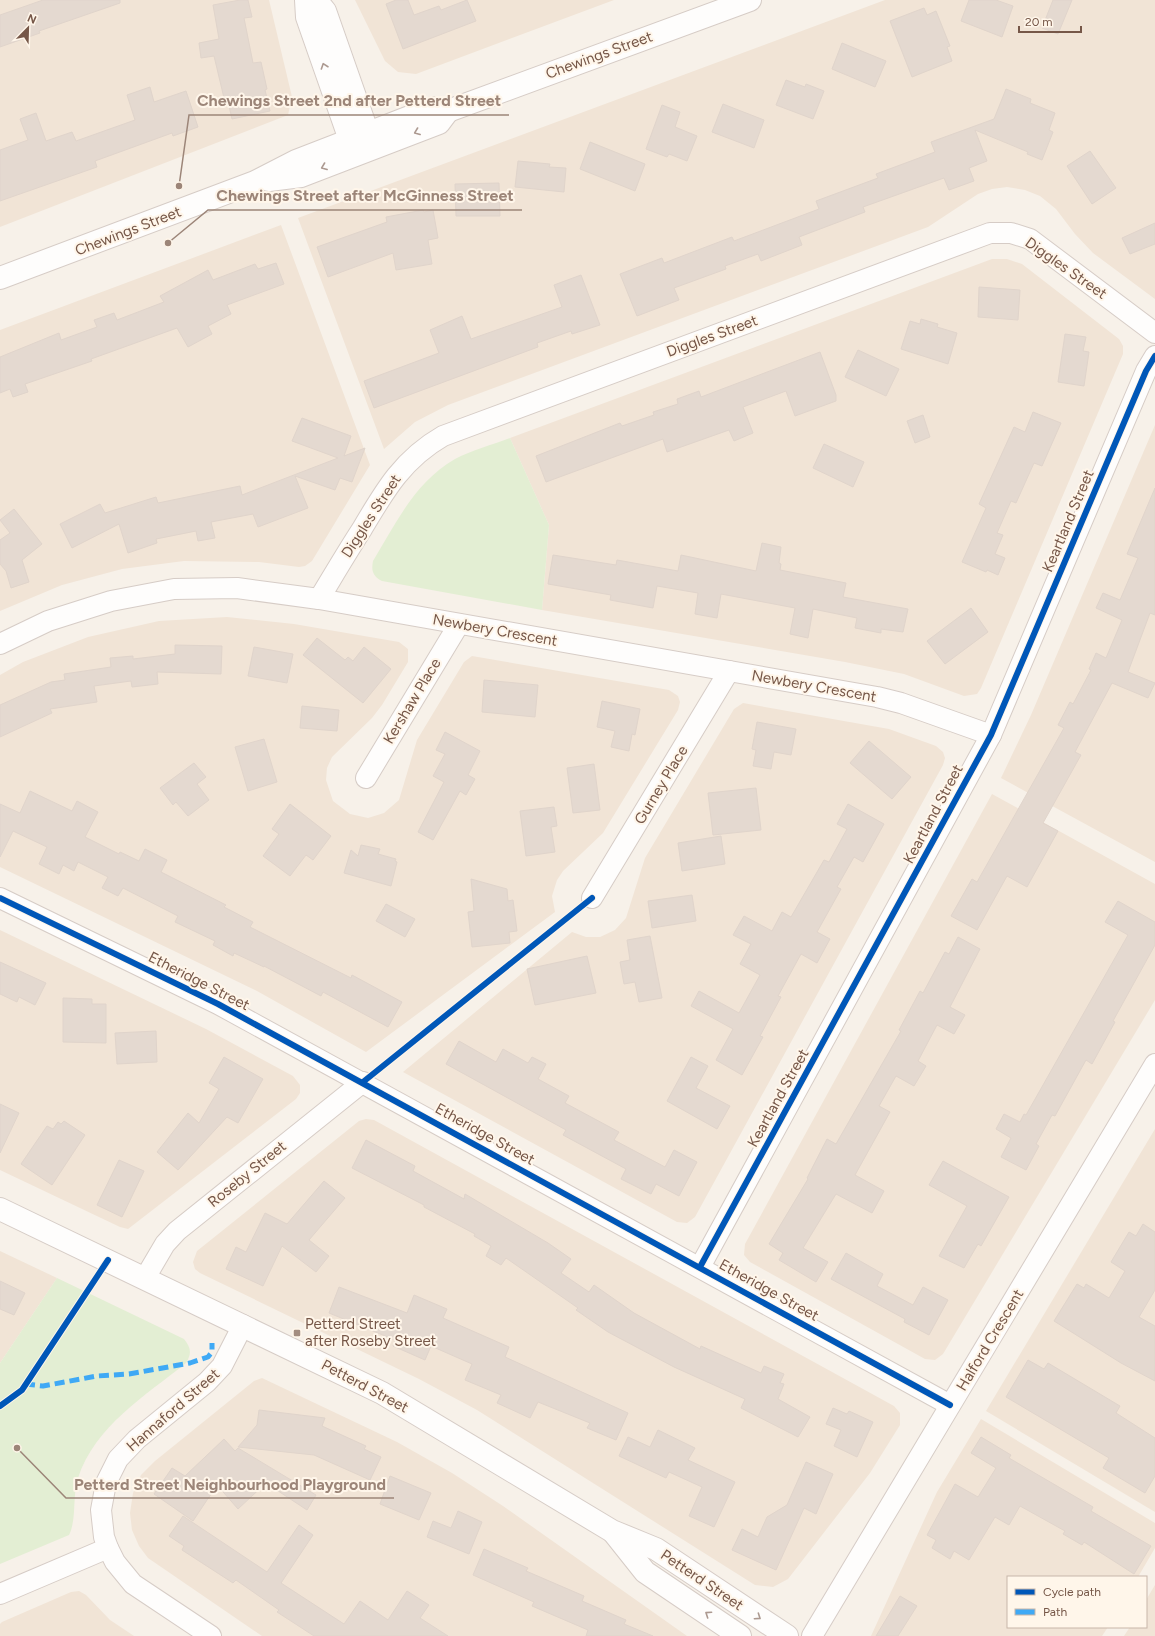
<svg xmlns="http://www.w3.org/2000/svg" width="1155" height="1636" font-family="Figtree,sans-serif">
<rect width="100%" height="100%" fill="#f7f1e9"/>
<g fill="#f1e4d6">
<polygon points="0,0 269,0 292,97 288,115 0,227"/>
<polygon points="355,0 614,0 416,74 398,72 385,61"/>
<polygon points="885,0 1155,0 1155,299 1093,253 1075,234 1056,209 1040,196 1025,190 1007,187 992,189 978,194 928,227 448,405 415,422 384,449 298,218"/>
<polygon points="281,225 370,465 312,561 305,566 299,567 259,562 184,561 122,569 62,585 0,611 0,330"/>
<polygon points="992,259 1007,259 1022,264 1119,339 1123,346 1123,354 981,688 977,694 964,696 904,674 845,662 542,610 549,525 510,438"/>
<polygon points="1155,425 1155,862 1001,778 1031,715"/>
<polygon points="227,617 294,624 399,642 408,649 408,662 382,705 372,718 332,757 327,768 326,780 333,801 350,814 368,818 384,813 399,800 417,740 464,662 472,656 669,690 678,696 680,702 678,710 603,833 563,871 557,880 552,896 555,912 366,1052 257,991 0,867 0,675 23,662 88,637 159,621"/>
<polygon points="743,703 889,729 936,746 943,752 945,758 943,765 695,1217 687,1223 677,1222 403,1072 572,932 586,937 600,937 615,930 626,918 645,858 734,709"/>
<polygon points="992,794 1155,884 1155,1000 943,1354 935,1360 925,1359 750,1262 744,1255 745,1244"/>
<polygon points="0,930 206,1029 293,1076 300,1085 300,1093 296,1099 128,1229 120,1227 0,1170"/>
<polygon points="366,1119 374,1120 894,1406 900,1413 900,1425 870,1473 788,1579 773,1587 755,1585 477,1410 419,1379 200,1273 195,1269 193,1262 197,1251 359,1121"/>
<polygon points="1155,1129 1155,1512 986,1411"/>
<polygon points="0,1251 57,1278 0,1363"/>
<polygon points="262,1378 397,1442 452,1473 503,1506 687,1636 262,1636 148,1558 139,1546 132,1530 130,1513 133,1493 141,1475 155,1461 254,1381"/>
<polygon points="981,1419 1155,1523 1155,1548 1138,1577 1008,1577 1008,1627 1108,1627 1102,1636 871,1636 937,1492"/>
<polygon points="1155,1585 1155,1636 1124,1636 1130,1627 1146,1627 1146,1600"/>
<polygon points="79,1591 86,1595 110,1620 134,1636 0,1636 0,1624 2,1622 71,1592"/>
</g>
<g fill="#e3eed3">
<path d="M510,438l39,87 -7,85 -160,-29c-9,-5 -11,-10 -9,-20 23,-38 42,-79 82,-102 17,-9 37,-14 55,-21z"/>
<path d="M57,1278l127,61c7,9 8,14 2,24 -41,33 -91,63 -108,115 -6,19 -1,41 -9,57l-69,29v-201z"/>
</g>
<g fill="#e4d9d0" stroke="#e0d4cb">
<polygon points="43,0 120,0 120,3 39,31 40,33 0,47 0,15"/>
<polygon points="240,0 248,0 252,17 244,18 253,63 261,62 267,89 265,90 270,111 232,119 227,97 224,98 214,56 201,58 199,43 219,39 213,5"/>
<polygon points="396,0 408,0 414,15 439,6 441,10 467,0 476,21 403,49 386,4"/>
<polygon points="969,0 996,0 1013,6 1002,37 961,21"/>
<polygon points="1053,0 1072,0 1058,34 1042,28"/>
<polygon points="924,8 927,15 936,11 950,46 947,47 952,61 912,77 890,21"/>
<polygon points="842,43 886,61 875,87 832,69"/>
<polygon points="786,80 805,87 806,84 824,91 813,119 776,105"/>
<polygon points="150,87 154,102 186,91 198,127 173,136 172,133 95,161 97,167 0,201 0,150 28,140 20,119 36,113 46,141 72,132 76,141 135,120 127,95"/>
<polygon points="1006,89 1031,99 1030,103 1055,113 1049,130 1053,132 1042,160 1027,154 1028,152 975,130 987,161 969,168 974,181 949,190 944,178 863,207 865,212 799,237 802,245 761,261 758,254 725,266 726,269 674,288 679,300 637,316 620,274 662,258 664,263 732,237 734,241 819,209 816,201 878,178 876,174 935,152 931,142 994,119"/>
<polygon points="723,104 764,120 754,148 712,132"/>
<polygon points="662,105 680,112 675,127 697,136 687,161 669,154 667,157 646,149"/>
<polygon points="590,142 645,164 635,191 580,169"/>
<polygon points="1090,151 1116,188 1092,204 1067,166"/>
<polygon points="518,161 550,164 549,167 566,168 564,192 515,187"/>
<polygon points="499,183 500,216 456,216 455,184"/>
<polygon points="423,210 424,212 433,210 438,238 428,240 432,264 396,270 393,253 328,277 317,247 387,222 386,217"/>
<polygon points="1155,223 1155,244 1130,254 1122,238"/>
<polygon points="276,263 284,284 227,305 231,314 208,326 212,334 188,347 177,328 91,359 92,361 25,384 28,392 13,397 10,389 0,393 0,357 59,333 61,340 97,327 94,320 114,313 117,320 164,302 160,296 208,270 213,280 255,264 258,269"/>
<polygon points="581,275 600,325 572,334 571,331 537,343 538,347 374,408 364,381 439,353 430,330 462,316 471,339 562,307 554,285"/>
<polygon points="979,287 1020,290 1018,320 978,317"/>
<polygon points="921,319 938,324 937,327 957,333 948,364 901,349 910,321 920,324"/>
<polygon points="1065,334 1086,337 1083,351 1089,352 1084,386 1058,382"/>
<polygon points="858,350 899,369 886,396 845,377"/>
<polygon points="820,352 836,395 836,401 795,416 786,391 743,407 753,433 734,441 729,430 667,452 663,439 546,482 536,456 620,423 622,426 654,415 653,412 678,404 677,399 699,391 701,397"/>
<polygon points="1033,412 1061,423 1042,466 1034,463 1016,503 1011,501 997,533 1003,535 995,554 1005,558 998,575 987,570 986,572 962,562 986,508 979,504 1014,427 1025,432"/>
<polygon points="923,415 930,437 915,443 907,421"/>
<polygon points="302,418 351,436 344,456 365,448 352,482 340,478 335,490 295,476 308,508 258,527 253,514 211,522 215,538 198,541 196,531 156,539 157,543 128,553 119,524 72,548 60,524 100,504 105,513 156,497 158,503 240,486 242,495 338,458 292,441"/>
<polygon points="824,444 864,462 853,487 813,468"/>
<polygon points="1155,488 1155,615 1150,613 1128,672 1155,683 1148,698 1112,683 1075,752 1081,755 1043,823 1058,831 1027,887 1007,876 977,930 951,916 972,879 977,882 1064,728 1058,725 1070,702 1073,704 1091,670 1089,669 1096,653 1106,658 1122,620 1096,608 1103,593 1120,600 1138,558 1127,554"/>
<polygon points="14,509 42,544 22,560 29,582 11,588 6,571 0,564 0,540 10,533 0,520"/>
<polygon points="762,543 781,547 779,563 781,564 780,570 846,583 843,597 908,609 903,632 881,629 881,633 855,628 857,618 813,609 808,638 790,634 795,608 721,594 717,618 695,614 698,593 657,586 653,608 610,600 611,595 548,584 553,555 616,565 617,560 678,571 681,555 756,571"/>
<polygon points="971,608 988,632 945,664 927,641"/>
<polygon points="317,638 345,660 348,657 353,661 364,647 391,669 363,703 303,655"/>
<polygon points="175,645 222,646 221,674 157,672 158,684 132,687 131,681 94,686 97,702 50,709 52,713 0,737 0,705 51,682 65,680 64,674 111,667 110,658 133,656 133,659 175,654"/>
<polygon points="254,647 293,654 287,683 248,676"/>
<polygon points="484,680 538,685 535,717 482,712"/>
<polygon points="602,701 640,709 635,735 632,734 629,751 611,747 615,731 597,727"/>
<polygon points="302,706 339,710 337,731 300,728"/>
<polygon points="757,722 796,729 791,755 774,752 771,769 753,766 756,750 752,749"/>
<polygon points="445,732 480,751 468,775 475,779 466,795 460,791 433,840 418,832 444,782 433,776 445,754 436,750"/>
<polygon points="264,739 277,782 248,791 235,747"/>
<polygon points="869,741 911,777 892,799 850,763"/>
<polygon points="194,763 206,777 197,784 209,800 188,816 176,802 173,805 160,788"/>
<polygon points="594,764 600,810 573,813 567,768"/>
<polygon points="756,788 761,830 713,835 708,793"/>
<polygon points="30,791 72,811 77,801 98,812 85,837 119,854 120,852 139,861 145,849 167,860 161,872 226,905 224,907 253,922 250,927 351,978 352,975 402,1002 388,1027 323,992 321,996 264,966 264,967 234,953 233,956 213,945 215,941 175,922 178,916 123,888 118,896 102,888 108,877 78,862 74,871 63,865 59,874 39,864 47,847 13,831 0,857 0,804 20,813"/>
<polygon points="290,804 331,836 313,860 306,855 290,876 263,856 279,834 272,829"/>
<polygon points="848,804 884,824 863,862 854,857 837,887 841,889 817,932 830,939 817,963 801,954 778,996 781,997 760,1036 763,1037 742,1075 716,1060 733,1029 691,1006 699,991 739,1013 760,975 740,964 751,944 733,935 744,916 772,931 782,912 791,917 824,860 829,862 847,829 837,824"/>
<polygon points="554,807 557,826 551,827 555,852 526,856 520,811"/>
<polygon points="721,836 725,864 682,871 678,843"/>
<polygon points="361,845 380,849 378,854 396,859 395,861 397,862 391,886 344,873 351,850 358,856"/>
<polygon points="471,879 507,889 508,901 513,900 517,931 509,932 510,943 472,947 468,912 474,911"/>
<polygon points="692,895 696,921 652,928 648,901"/>
<polygon points="1118,901 1155,922 1155,945 1113,1021 1115,1022 1092,1064 1086,1060 1055,1116 1052,1115 1036,1144 1039,1146 1026,1170 1001,1157 1011,1138 996,1129 1004,1114 1020,1122 1024,1114 1026,1115 1128,935 1105,922"/>
<polygon points="386,904 415,919 405,937 376,921"/>
<polygon points="650,936 662,998 639,1002 635,982 624,984 620,962 630,960 627,940"/>
<polygon points="958,937 980,949 950,1007 965,1015 954,1034 937,1025 918,1061 926,1066 914,1086 896,1076 879,1106 890,1112 855,1175 884,1191 872,1213 836,1194 803,1248 828,1262 816,1282 779,1260 783,1253 769,1244 808,1179 807,1178 827,1139 836,1144 901,1031 899,1030 920,991 923,993 945,952 949,954"/>
<polygon points="587,956 596,993 535,1005 527,969"/>
<polygon points="0,962 46,983 35,1005 19,997 17,1002 0,994"/>
<polygon points="63,998 92,999 92,1004 106,1004 106,1043 63,1042"/>
<polygon points="156,1031 157,1062 117,1064 115,1033"/>
<polygon points="459,1041 496,1062 503,1049 528,1063 532,1057 546,1064 538,1079 569,1096 565,1103 619,1132 614,1140 665,1167 674,1150 697,1162 679,1196 656,1184 651,1194 621,1179 626,1169 563,1135 566,1130 446,1064"/>
<polygon points="224,1057 263,1079 238,1123 227,1117 178,1170 157,1152 188,1113 199,1123 219,1089 209,1083"/>
<polygon points="691,1057 708,1066 696,1088 730,1106 717,1129 667,1101"/>
<polygon points="0,1104 19,1113 0,1153"/>
<polygon points="64,1121 85,1135 52,1185 21,1164 47,1126 53,1129 58,1122 61,1124"/>
<polygon points="366,1140 415,1166 413,1171 464,1199 465,1194 548,1243 571,1259 561,1273 589,1292 594,1285 634,1313 700,1349 701,1346 761,1373 764,1366 784,1374 780,1383 784,1384 778,1399 810,1417 798,1437 741,1408 745,1399 674,1367 608,1332 576,1310 578,1308 506,1258 501,1265 486,1256 491,1246 474,1236 475,1234 424,1207 424,1205 352,1168"/>
<polygon points="119,1160 144,1171 122,1217 97,1205"/>
<polygon points="943,1161 1009,1197 981,1246 978,1244 964,1268 939,1256 967,1206 929,1185"/>
<polygon points="324,1181 345,1198 309,1240 329,1256 316,1272 282,1246 263,1286 226,1269 236,1247 246,1252 265,1213 287,1224"/>
<polygon points="1143,1224 1155,1232 1155,1290 1139,1317 1155,1326 1155,1381 1121,1363 1054,1321 1077,1284 1084,1288 1086,1284 1109,1298 1125,1271 1111,1262 1129,1232 1136,1236"/>
<polygon points="846,1253 883,1274 877,1286 913,1305 923,1287 948,1300 929,1335 904,1322 905,1319 831,1279"/>
<polygon points="0,1281 25,1293 14,1315 0,1309"/>
<polygon points="339,1287 407,1313 414,1295 447,1309 443,1318 509,1347 505,1357 628,1413 616,1440 587,1428 590,1423 538,1402 530,1418 497,1403 501,1395 465,1380 472,1364 431,1346 425,1360 393,1346 395,1340 329,1313"/>
<polygon points="1028,1360 1044,1369 1048,1363 1120,1406 1116,1413 1155,1438 1155,1476 1145,1493 1103,1468 1109,1458 1006,1397"/>
<polygon points="833,1408 847,1414 849,1411 873,1422 857,1457 834,1446 841,1430 826,1424"/>
<polygon points="259,1410 325,1418 322,1426 366,1446 364,1449 381,1457 370,1480 314,1455 238,1447 257,1425"/>
<polygon points="658,1430 695,1448 688,1460 735,1482 714,1527 689,1516 702,1487 669,1472 666,1478 619,1456 628,1437 650,1447"/>
<polygon points="981,1437 1011,1455 1009,1458 1093,1507 1091,1511 1151,1546 1134,1574 1084,1542 1082,1545 1063,1534 1065,1531 1020,1506 1009,1525 995,1517 969,1560 954,1551 950,1559 932,1548 936,1540 927,1535 955,1484 978,1497 996,1468 971,1453"/>
<polygon points="224,1439 235,1451 238,1448 316,1495 307,1510 266,1483 238,1509 217,1485 193,1521 154,1494 172,1468 185,1476"/>
<polygon points="806,1462 833,1474 816,1514 804,1508 776,1570 732,1550 742,1529 758,1537 767,1517 787,1505"/>
<polygon points="390,1476 431,1493 419,1520 380,1504"/>
<polygon points="458,1511 482,1522 469,1554 427,1537 433,1521 451,1528"/>
<polygon points="183,1516 267,1572 299,1525 313,1535 281,1583 344,1624 360,1601 388,1620 407,1591 429,1605 420,1618 448,1636 314,1636 277,1612 279,1610 236,1580 233,1583 182,1550 184,1546 169,1536"/>
<polygon points="484,1549 528,1568 526,1571 584,1596 582,1601 626,1620 624,1624 653,1636 586,1636 588,1630 532,1606 534,1602 473,1575"/>
<polygon points="900,1596 917,1606 898,1636 876,1636"/>
</g>
<g fill="none" stroke-linecap="round" stroke-linejoin="round">
<defs>
<g id="street">
<path d="M319,599c14,-23 28,-47 43,-70 23,-39 41,-70 81,-93l547,-203h21l19,6 125,94"/>
<polyline points="0,644 48,621 111,601 174,589 237,588 319,599 877,697 901,703 991,735"/>
<polyline points="366,778 459,624"/>
<polyline points="0,898 218,1004 950,1405"/>
<polyline points="592,898 729,671"/>
<polyline points="700,1267 991,735 1146,371 1155,356"/>
<polyline points="145,1278 165,1244 177,1231 363,1082"/>
<polyline points="0,1594 108,1548"/>
<polyline points="211,1636 133,1584 115,1562 108,1548 104,1537 101,1510 106,1483 118,1459 137,1439 207,1382 222,1366 243,1325"/>
<polyline points="812,1636 1155,1064"/>
</g>
<g id="secondary">
<polyline points="306,0 307,17 355,154"/>
<polyline points="316,0 325,11 372,145"/>
<polyline points="269,180 301,176 439,123 448,111"/>
<polyline points="0,278 255,182 296,161 433,108 448,111 750,0"/>
<polyline points="0,1209 382,1393 612,1531 656,1549 787,1636"/>
<polyline points="614,1533 645,1572 740,1636"/>
</g>
</defs>
<use href="#street" stroke="#d6ccc6" stroke-width="22"/>
<use href="#secondary" stroke="#d6ccc6" stroke-width="24"/>
<use href="#street" stroke="#fefdfc" stroke-width="20"/>
<use href="#secondary" stroke="#fefdfc" stroke-width="22"/>
<polyline stroke="#3fa9f5" stroke-width="5" stroke-dasharray="10 5" stroke-linecap="butt" points="25,1384 43,1386 97,1376 129,1374 190,1363 208,1357 212,1352 212,1343"/>
<defs>
<g id="cycleway">
<polyline points="0,898 218,1004 950,1405"/>
<polyline points="363,1082 592,898"/>
<polyline points="700,1267 991,735 1146,371 1155,356"/>
<polyline points="0,1406 22,1390 108,1260"/>
</g>
</defs>
<use href="#cycleway" stroke="#fff6ea" stroke-width="8"/>
<use href="#cycleway" stroke="#0057b8" stroke-width="6"/>
</g>
<defs><path id="oneway-chevron" d="M-2-3.5L2.5 0L-2 3.5" fill="none" stroke-width="1.6" stroke-linecap="round" stroke-linejoin="round"/></defs>
<g stroke="#ac9990">
<use href="#oneway-chevron" transform="translate(324 66) rotate(-109)"/>
<use href="#oneway-chevron" transform="translate(417 132) rotate(159)"/>
<use href="#oneway-chevron" transform="translate(324 167) rotate(159)"/>
<use href="#oneway-chevron" transform="translate(708 1614) rotate(-146)"/>
<use href="#oneway-chevron" transform="translate(758 1617) rotate(34)"/>
</g>
<rect fill="#a38d80" stroke="#fff6ea" stroke-width="1.5" x="293" y="1329" width="8" height="8" rx="2"/>
<g text-anchor="middle" dominant-baseline="central" stroke-width="4" stroke-linejoin="round" paint-order="stroke">
<g font-size="15" fill="#765748" stroke="#fff6ea">
<text transform="translate(599 55) rotate(-20)">Chewings Street</text>
<text transform="translate(128 231) rotate(-21)">Chewings Street</text>
<text transform="translate(1066 268) rotate(35)">Diggles Street</text>
<text transform="translate(712 336) rotate(-20)">Diggles Street</text>
<text transform="translate(371 516) rotate(-57)">Diggles Street</text>
<text transform="translate(1068 521) rotate(-67)">Keartland Street</text>
<text transform="translate(495 630) rotate(10)">Newbery Crescent</text>
<text transform="translate(814 686) rotate(10)">Newbery Crescent</text>
<text transform="translate(412 701) rotate(-59)">Kershaw Place</text>
<text transform="translate(661 785) rotate(-59)">Gurney Place</text>
<text transform="translate(933 814) rotate(-62)">Keartland Street</text>
<text transform="translate(199 981) rotate(27)">Etheridge Street</text>
<text transform="translate(778 1098) rotate(-61)">Keartland Street</text>
<text transform="translate(485 1134) rotate(29)">Etheridge Street</text>
<text transform="translate(247 1174) rotate(-39)">Roseby Street</text>
<text transform="translate(769 1290) rotate(29)">Etheridge Street</text>
<text transform="translate(990 1340) rotate(-59)">Halford Crescent</text>
<text transform="translate(365 1386) rotate(28)">Petterd Street</text>
<text transform="translate(173 1410) rotate(-41)">Hannaford Street</text>
<text transform="translate(702 1580) rotate(34)">Petterd Street</text>
</g>
<g font-size="15" fill="#765748" stroke="#fff6ea" text-anchor="start">
<text x="305" y="1324">Petterd Street<tspan x="305" dy="17">after Roseby Street</tspan></text>
</g>
</g>
<path fill="none" stroke="#9c8578" stroke-width="1.5" d="M179 186L189 115H509M168 243L208 210H522M17 1448L66 1498H394"/>
<g fill="#9c8578" stroke="#fff6ea" stroke-width="1.5">
<circle cx="179" cy="186" r="4"/>
<circle cx="168" cy="243" r="4"/>
<circle cx="17" cy="1448" r="4"/>
</g>
<g font-size="16" text-anchor="middle" font-weight="bold" fill="#9c8578" stroke="#fff6ea" stroke-width="4" stroke-linejoin="round" paint-order="stroke">
<text x="349" y="106">Chewings Street 2nd after Petterd Street</text>
<text x="365" y="201">Chewings Street after McGinness Street</text>
<text x="230" y="1490">Petterd Street Neighbourhood Playground</text>
</g>
<rect x="1007" y="1576" width="140" height="52" fill="#fff6ea" stroke="#c8b6a9"/>
<rect x="1015" y="1589" width="20" height="6" fill="#0057b8" stroke="#c8b6a9"/>
<text x="1043" y="1596" font-size="12" fill="#765748">Cycle path</text>
<rect x="1015" y="1609" width="20" height="6" fill="#3fa9f5" stroke="#c8b6a9"/>
<text x="1043" y="1616" font-size="12" fill="#765748">Path</text>
<g transform="translate(28 28) rotate(23)" stroke="#fff6ea" stroke-width="3" paint-order="stroke">
<path d="M0-3L7 15L0 10L-7 15Z" fill="#765748"/>
<text y="-6" font-size="11" font-weight="bold" text-anchor="middle" fill="#765748">N</text>
</g>
<path d="M1019 26v6h62v-6" fill="none" stroke="#765748" stroke-width="2"/>
<text x="1025" y="26" font-size="12" fill="#765748" stroke="#fff6ea" stroke-width="3" paint-order="stroke">20 m</text>
</svg>
